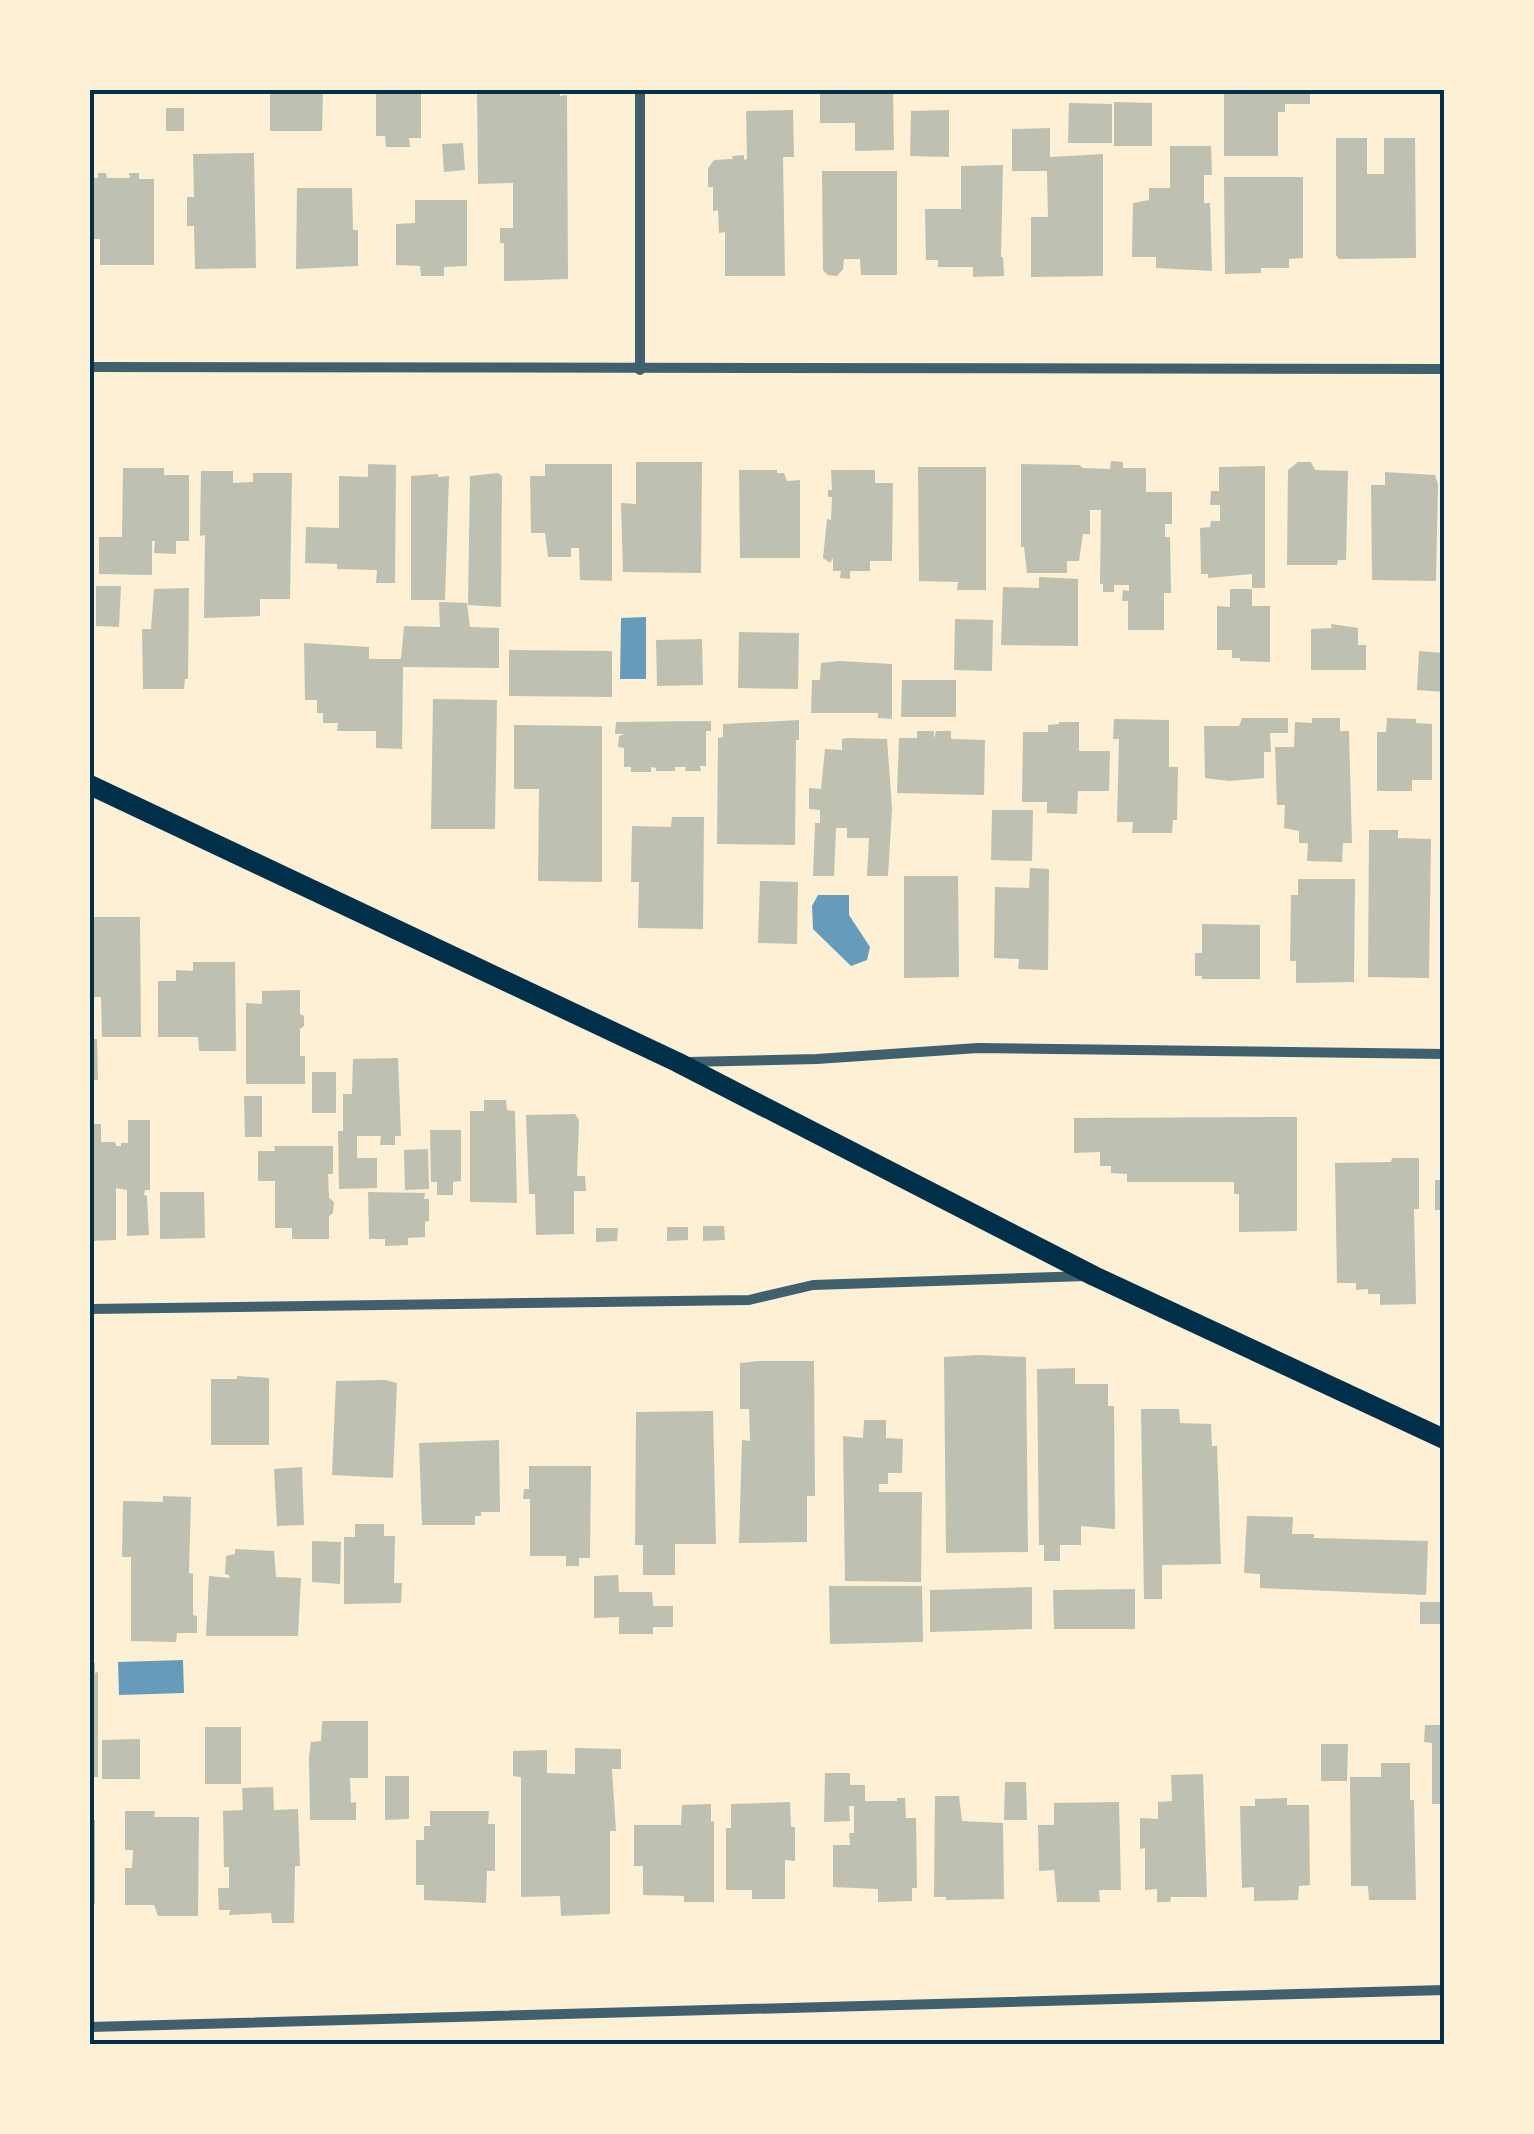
<svg xmlns="http://www.w3.org/2000/svg" width="1534" height="2134" font-family="'IBM Plex Sans',sans-serif">
<rect width="100%" height="100%" fill="#fdf0d5"/>
<g fill="#669bbc">
<polygon points="646,617 646,679 620,679 621,618"/>
<polygon points="818,895 849,895 849,915 870,947 867,960 851,966 813,929 812,906"/>
<polygon points="183,1660 184,1693 119,1695 118,1662"/>
</g>
<g fill="#bec0b2">
<polygon points="270,90 323,90 322,131 270,131"/>
<polygon points="376,90 421,90 421,138 409,138 410,147 386,147 385,136 376,136"/>
<polygon points="477,90 560,90 560,96 567,95 568,279 504,281 504,243 500,243 500,228 513,228 513,183 478,184"/>
<polygon points="820,90 893,90 894,150 855,151 855,123 820,123"/>
<polygon points="1224,90 1310,90 1310,104 1285,104 1285,112 1278,112 1278,156 1224,156"/>
<polygon points="1114,102 1152,103 1152,146 1114,146"/>
<polygon points="1069,103 1112,104 1112,143 1068,143"/>
<rect x="166" y="108" width="18" height="23"/>
<polygon points="793,110 794,157 783,157 785,276 725,276 725,232 719,233 718,210 713,211 713,187 708,187 708,168 714,160 733,159 732,156 744,155 744,160 747,159 746,111"/>
<polygon points="949,110 949,157 910,156 911,111"/>
<polygon points="1050,128 1050,157 1103,154 1103,276 1031,277 1031,217 1048,217 1047,171 1012,171 1012,129"/>
<polygon points="1336,138 1367,138 1367,174 1384,174 1384,138 1415,138 1416,258 1339,259 1336,255"/>
<polygon points="463,143 465,170 444,172 442,144"/>
<polygon points="1170,146 1211,146 1212,175 1204,175 1204,203 1210,203 1212,271 1156,268 1156,257 1132,257 1133,203 1149,200 1149,188 1170,188"/>
<polygon points="254,153 256,268 195,269 194,226 187,226 187,197 194,197 193,154"/>
<polygon points="1003,165 1001,257 1003,257 1004,276 973,277 973,267 938,267 938,260 926,260 925,209 961,209 961,166"/>
<polygon points="822,171 897,171 897,275 861,275 860,259 844,259 843,269 837,276 828,275 823,270"/>
<polygon points="98,173 106,173 107,178 130,178 129,173 139,173 139,179 154,179 154,265 100,265 100,239 92,239 90,214 90,178 98,178"/>
<polygon points="1224,177 1303,177 1303,258 1289,259 1289,268 1261,268 1261,273 1225,274"/>
<polygon points="297,188 352,188 353,230 358,230 358,266 296,269"/>
<polygon points="415,200 467,200 467,266 444,267 444,276 421,276 420,266 396,265 396,224 415,223"/>
<polygon points="1111,461 1123,462 1123,468 1146,468 1146,492 1172,492 1172,524 1165,524 1165,537 1170,537 1171,593 1164,593 1164,630 1128,630 1128,601 1122,601 1123,590 1129,591 1129,585 1114,585 1114,592 1103,592 1103,584 1100,584 1101,510 1090,510 1090,534 1083,534 1079,561 1067,561 1067,573 1027,573 1024,547 1021,547 1021,464 1079,465 1083,468 1110,469"/>
<polygon points="636,462 702,462 701,573 623,572 621,503 636,504"/>
<polygon points="1298,462 1311,462 1315,470 1348,471 1346,560 1338,560 1337,565 1287,565 1288,470"/>
<polygon points="368,464 396,465 395,583 376,583 377,570 337,569 337,564 305,563 306,527 339,528 339,476 368,477"/>
<polygon points="545,464 612,464 612,581 580,580 579,548 571,548 571,557 548,557 545,533 531,533 530,476 545,476"/>
<polygon points="1265,466 1265,588 1252,588 1252,574 1208,578 1208,574 1201,574 1200,528 1210,527 1211,521 1220,521 1220,505 1210,505 1211,491 1219,491 1219,467"/>
<polygon points="918,467 986,467 986,590 957,590 958,582 919,581"/>
<polygon points="123,468 164,468 164,475 189,475 189,541 176,541 176,554 154,553 155,541 152,541 152,575 99,574 99,537 122,537"/>
<polygon points="739,470 777,470 777,473 784,473 787,481 800,480 800,558 740,558"/>
<polygon points="831,470 875,470 875,483 893,483 892,561 870,561 870,571 850,571 850,579 840,578 841,571 833,571 833,558 830,563 823,558 827,519 831,520 832,497 828,497 828,490 832,490"/>
<polygon points="201,471 233,471 233,483 253,482 253,473 292,473 290,599 260,599 260,616 204,618 205,535 200,536"/>
<polygon points="1385,472 1435,475 1438,485 1436,581 1372,580 1371,485 1385,485"/>
<polygon points="498,473 502,476 501,607 468,605 470,476"/>
<polygon points="438,474 438,477 449,476 445,600 411,600 411,476"/>
<polygon points="1039,577 1078,579 1078,646 1001,645 1003,587 1039,588"/>
<polygon points="96,586 121,586 119,627 96,626"/>
<polygon points="189,588 188,679 185,679 184,689 143,689 142,629 151,629 154,589"/>
<polygon points="1230,589 1252,589 1252,606 1270,606 1270,662 1240,661 1240,658 1232,658 1232,650 1217,650 1217,606 1230,607"/>
<polygon points="439,602 467,603 470,627 499,628 499,668 403,667 402,749 376,748 376,731 337,731 338,723 323,723 323,713 317,713 317,700 305,700 304,643 369,647 369,659 401,659 404,626 440,627"/>
<polygon points="955,619 993,620 992,671 954,670"/>
<polygon points="1331,624 1358,628 1358,645 1366,645 1366,670 1311,670 1311,629 1332,628"/>
<polygon points="739,632 799,633 798,689 738,688"/>
<polygon points="702,639 703,685 657,686 656,640"/>
<polygon points="509,650 612,651 612,697 509,696"/>
<polygon points="1419,651 1444,653 1444,692 1417,690"/>
<polygon points="840,661 892,664 892,719 878,718 878,713 811,713 812,680 820,680 821,663"/>
<polygon points="902,680 956,680 956,717 901,717"/>
<polygon points="433,699 497,700 495,829 431,829"/>
<polygon points="1242,718 1288,718 1288,733 1270,733 1271,752 1264,752 1264,778 1229,781 1205,778 1204,726 1239,726"/>
<polygon points="1312,718 1340,718 1340,731 1349,731 1352,843 1343,843 1342,862 1307,861 1308,843 1299,843 1299,831 1284,828 1285,805 1277,805 1275,747 1294,747 1295,722 1312,723"/>
<polygon points="1387,718 1416,719 1416,723 1432,724 1432,780 1412,780 1412,791 1377,791 1377,732 1386,732"/>
<polygon points="1114,719 1169,720 1169,767 1178,767 1177,820 1173,820 1172,833 1132,833 1133,822 1117,822 1119,739 1113,739"/>
<polygon points="799,720 799,740 796,740 795,845 717,844 718,738 723,737 723,724"/>
<polygon points="711,721 711,731 706,731 706,766 700,766 701,771 685,771 686,767 675,767 675,771 656,771 656,768 651,767 651,772 631,772 631,767 624,767 624,748 618,747 619,736 625,734 615,734 616,722"/>
<polygon points="1059,722 1079,722 1079,751 1110,751 1109,791 1078,791 1077,814 1047,813 1047,802 1022,802 1023,732 1048,732 1048,725 1059,724"/>
<polygon points="514,725 602,726 602,882 538,881 539,789 514,789"/>
<polygon points="917,731 934,731 934,739 936,731 951,731 951,739 985,740 984,795 897,793 899,738 917,738"/>
<polygon points="848,738 887,739 892,808 888,876 867,876 869,838 847,838 847,828 836,828 834,876 813,876 815,823 820,823 820,810 809,809 809,788 821,789 825,749 842,750 842,739"/>
<polygon points="992,810 1033,810 1032,861 991,860"/>
<polygon points="672,817 704,817 703,929 638,928 639,882 631,882 632,826 671,827"/>
<polygon points="1369,830 1398,830 1398,838 1431,839 1429,978 1368,977"/>
<polygon points="1030,868 1049,869 1048,970 1018,969 1019,959 994,958 995,887 1029,888"/>
<polygon points="904,876 958,876 959,977 904,978"/>
<polygon points="1298,879 1355,879 1354,982 1296,983 1296,961 1290,961 1291,895 1298,895"/>
<polygon points="760,881 798,882 797,944 758,943"/>
<polygon points="90,917 140,917 141,1037 102,1037 101,997 90,997"/>
<polygon points="1202,924 1260,925 1260,979 1202,979 1202,976 1195,976 1195,953 1202,953"/>
<polygon points="193,962 235,962 236,1051 199,1051 198,1037 158,1037 158,981 176,981 176,970 193,971"/>
<polygon points="300,990 300,1014 304,1016 304,1026 300,1029 300,1056 305,1056 305,1084 246,1084 246,1003 262,1004 262,991"/>
<polygon points="90,1039 97,1039 98,1080 90,1080"/>
<polygon points="398,1058 401,1136 395,1136 395,1145 380,1145 381,1136 357,1136 357,1158 377,1158 377,1188 339,1189 338,1131 343,1131 343,1094 352,1094 353,1059"/>
<rect x="312" y="1072" width="24" height="41"/>
<polygon points="244,1096 262,1096 262,1137 245,1137"/>
<polygon points="484,1100 506,1100 507,1110 515,1111 517,1203 470,1202 470,1111 484,1111"/>
<polygon points="575,1114 579,1120 577,1176 585,1176 586,1191 574,1191 574,1234 536,1235 535,1194 529,1194 526,1115"/>
<polygon points="1297,1117 1297,1231 1239,1232 1239,1194 1234,1194 1234,1182 1127,1182 1127,1174 1111,1173 1111,1166 1100,1166 1100,1152 1074,1153 1074,1118"/>
<polygon points="128,1120 150,1120 150,1190 145,1190 144,1195 147,1196 149,1235 127,1236 127,1190 116,1188 116,1240 90,1241 90,1124 101,1124 101,1142 115,1142 116,1146 121,1146 121,1143 128,1143"/>
<polygon points="430,1130 461,1130 461,1181 453,1182 453,1195 437,1195 437,1182 431,1182"/>
<polygon points="274,1146 333,1146 333,1174 328,1174 329,1198 334,1202 333,1213 329,1216 329,1239 292,1239 292,1228 275,1228 275,1181 258,1181 258,1151 275,1151"/>
<polygon points="428,1149 429,1189 405,1190 404,1150"/>
<polygon points="1392,1158 1419,1158 1419,1209 1414,1209 1416,1304 1380,1305 1380,1294 1368,1294 1368,1289 1356,1290 1356,1283 1337,1283 1335,1163 1391,1162"/>
<rect x="1435" y="1180" width="9" height="30"/>
<polygon points="160,1192 204,1192 205,1238 160,1239"/>
<polygon points="368,1192 425,1193 424,1199 429,1199 429,1221 425,1222 425,1237 408,1238 408,1245 385,1246 385,1239 369,1239"/>
<polygon points="703,1226 724,1226 725,1240 703,1241"/>
<polygon points="667,1227 688,1227 688,1240 667,1241"/>
<polygon points="596,1228 618,1228 617,1241 596,1242"/>
<polygon points="979,1355 1026,1357 1028,1552 946,1553 944,1357"/>
<polygon points="760,1361 814,1361 815,1496 807,1496 807,1542 739,1543 742,1440 750,1441 749,1409 740,1409 740,1363"/>
<polygon points="1075,1368 1075,1384 1108,1384 1108,1406 1114,1406 1115,1529 1081,1526 1081,1545 1060,1545 1060,1561 1044,1561 1044,1545 1039,1545 1037,1369"/>
<polygon points="237,1376 269,1378 269,1445 211,1445 211,1379 237,1379"/>
<polygon points="385,1380 397,1383 393,1478 332,1475 336,1381"/>
<polygon points="1141,1409 1179,1409 1180,1423 1211,1424 1212,1446 1217,1446 1221,1564 1162,1565 1162,1599 1144,1599"/>
<polygon points="713,1411 716,1544 675,1544 675,1575 643,1575 643,1545 635,1545 636,1412"/>
<polygon points="864,1420 886,1420 886,1438 903,1439 902,1473 888,1473 888,1484 879,1484 879,1492 922,1492 921,1582 845,1581 843,1436 863,1438"/>
<polygon points="499,1440 500,1512 481,1512 481,1516 475,1516 475,1525 422,1525 419,1443"/>
<polygon points="529,1466 591,1466 590,1558 579,1558 579,1566 566,1566 566,1556 530,1556 530,1499 523,1499 524,1489 529,1489"/>
<polygon points="302,1467 304,1525 277,1526 274,1469"/>
<polygon points="163,1496 191,1497 189,1573 193,1574 193,1615 197,1616 197,1633 177,1633 176,1642 131,1641 131,1557 122,1557 123,1501 163,1502"/>
<polygon points="1247,1516 1293,1517 1292,1534 1314,1534 1314,1538 1428,1541 1426,1595 1260,1588 1260,1574 1244,1573"/>
<polygon points="355,1524 384,1524 384,1536 395,1536 394,1583 402,1583 401,1603 344,1604 344,1537 355,1537"/>
<polygon points="312,1541 341,1542 340,1584 312,1582"/>
<polygon points="235,1549 274,1551 276,1577 301,1578 298,1636 206,1636 209,1576 230,1578 229,1575 225,1574 226,1556 235,1554"/>
<polygon points="618,1575 619,1592 652,1592 653,1606 673,1606 673,1627 653,1627 653,1634 619,1634 619,1617 594,1618 594,1576"/>
<polygon points="1440,1580 1444,1580 1444,1624 1420,1624 1420,1602 1440,1602"/>
<polygon points="829,1586 922,1586 923,1642 830,1644"/>
<polygon points="1032,1587 1032,1629 930,1632 930,1590"/>
<polygon points="1135,1589 1135,1629 1054,1629 1053,1590"/>
<polygon points="90,1663 95,1663 95,1673 98,1672 98,1777 90,1777"/>
<polygon points="322,1721 368,1721 368,1778 350,1778 351,1803 356,1802 356,1820 310,1820 309,1757 311,1742 321,1741"/>
<polygon points="1425,1725 1444,1725 1444,1804 1432,1804 1432,1743 1424,1742"/>
<rect x="205" y="1727" width="36" height="57"/>
<polygon points="140,1739 140,1779 102,1779 102,1740"/>
<polygon points="1321,1744 1348,1744 1347,1781 1321,1781"/>
<polygon points="575,1748 621,1749 621,1769 612,1769 616,1831 610,1831 610,1914 561,1916 560,1896 521,1897 521,1777 513,1776 513,1751 547,1750 547,1773 575,1774"/>
<polygon points="1381,1763 1410,1763 1410,1800 1414,1800 1416,1900 1369,1900 1368,1886 1351,1886 1350,1777 1381,1777"/>
<polygon points="825,1773 850,1773 850,1785 865,1785 865,1801 897,1801 897,1798 905,1798 906,1818 916,1818 917,1888 912,1888 912,1901 878,1902 878,1889 833,1887 833,1845 850,1845 849,1833 854,1833 854,1806 849,1806 850,1821 824,1822"/>
<polygon points="1203,1774 1207,1897 1171,1897 1170,1902 1157,1902 1157,1889 1145,1890 1145,1848 1140,1849 1140,1818 1158,1819 1158,1802 1172,1801 1171,1775"/>
<polygon points="385,1776 409,1776 409,1819 385,1820"/>
<polygon points="1005,1782 1026,1782 1027,1820 1004,1820"/>
<polygon points="273,1787 274,1810 298,1809 300,1866 295,1866 294,1923 272,1923 271,1913 229,1915 230,1910 219,1910 218,1888 229,1888 229,1867 224,1867 223,1811 243,1810 242,1788"/>
<polygon points="935,1796 959,1796 962,1821 1003,1823 1004,1899 946,1900 946,1897 934,1897"/>
<polygon points="1287,1798 1287,1805 1309,1805 1310,1885 1299,1886 1298,1900 1254,1901 1254,1887 1242,1888 1240,1806 1255,1806 1255,1799"/>
<polygon points="790,1802 791,1827 795,1827 795,1861 785,1860 785,1899 752,1899 752,1890 726,1890 726,1828 731,1828 731,1804"/>
<polygon points="1119,1802 1121,1890 1099,1890 1100,1902 1057,1902 1054,1870 1039,1871 1038,1825 1054,1825 1054,1803"/>
<polygon points="711,1804 711,1822 714,1821 714,1902 684,1902 684,1896 643,1895 643,1866 634,1866 634,1825 681,1825 682,1805"/>
<polygon points="125,1811 155,1811 154,1817 199,1817 198,1916 158,1916 154,1905 125,1905 125,1868 132,1868 133,1850 125,1850"/>
<polygon points="430,1811 489,1811 488,1824 495,1824 495,1871 487,1871 486,1903 424,1900 424,1885 416,1885 416,1840 424,1840 424,1826 430,1826"/>
<rect x="90" y="1820" width="5" height="84"/>
</g>
<g fill="none" stroke-linecap="round" stroke-linejoin="round">
<g stroke="#3f606c" stroke-width="10">
<polyline points="640,90 640,370"/>
<polyline points="90,367 1444,369"/>
<polyline points="688,1062 817,1059 978,1048 1444,1054"/>
<polyline points="90,1309 749,1300 813,1285 1087,1276"/>
<polyline points="90,2027 1444,1990"/>
</g>
<polyline stroke="#003049" stroke-width="20" points="90,785 677,1062 1094,1276 1444,1439"/>
</g>
<rect width="1534" height="2134" fill="none" stroke="#fdf0d5" stroke-width="185"/>
<rect x="92" y="92" width="1350" height="1950" fill="none" stroke="#003049" stroke-width="4"/>
</svg>
